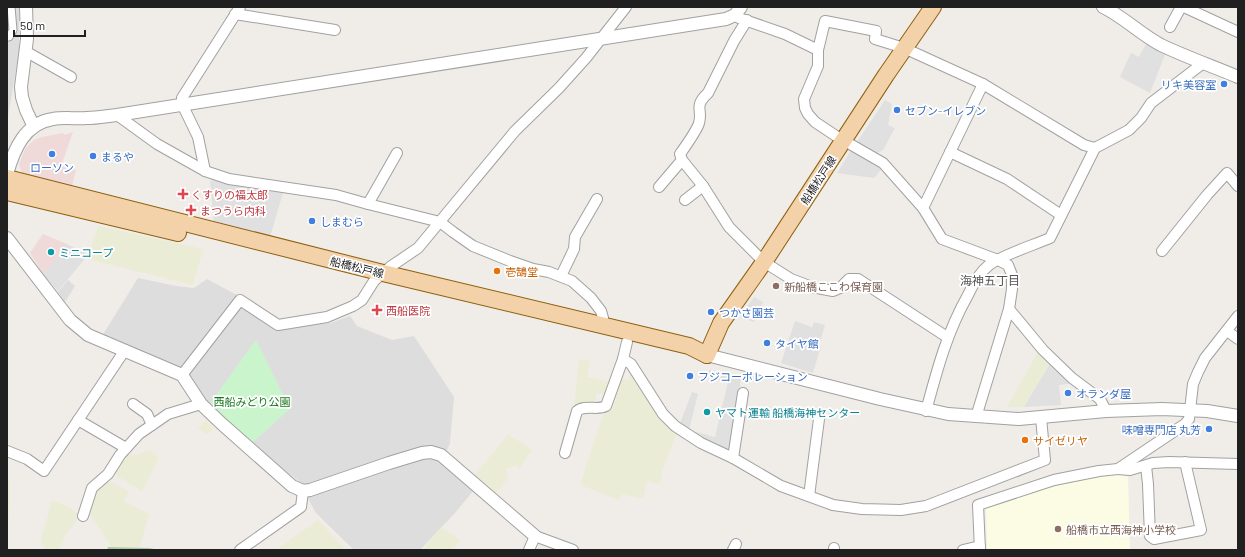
<svg xmlns="http://www.w3.org/2000/svg" width="1245" height="557" font-family="Barlow,'Noto Sans JP',sans-serif">
<rect width="100%" height="100%" fill="#f0ede8"/>
<g fill="#dedddd">
<polygon points="7,7 19,7 19,52 7,122"/>
<polygon points="138,278 176,286 194,288 207,279 278,317 275,329 330,323 350,316 357,326 392,340 414,336 454,397 450,443 443,461 474,490 455,513 420,550 354,550 315,512 300,482 260,451 207,402 181,369 102,336"/>
<polygon points="68,280 75,286 65,302 58,292"/>
</g>
<g fill="#efd9d9">
<polygon points="73,132 61,166 76,170 72,186 22,173 19,164 25,149 34,140 42,137 63,133 64,135"/>
<polygon points="43,234 67,244 44,275 30,253"/>
</g>
<polygon fill="#fcfce4" points="1116,473 1128,477 1130,550 987,550 986,508 1055,486"/>
<g fill="#ebecd5">
<polygon points="98,226 203,249 193,285 87,259"/>
<polygon points="1039,350 1051,362 1024,407 1007,407"/>
<polygon points="579,360 590,360 587,377 609,382 606,394 596,393 595,403 583,402 579,406 574,404"/>
<polygon points="631,371 677,433 663,468 660,484 647,481 643,499 622,494 619,500 583,486 581,482 603,415 614,406 621,379 629,380"/>
<polygon points="206,420 214,428 207,435 198,428"/>
<polygon points="508,434 532,450 519,469 516,465 506,469 508,478 496,493 475,475"/>
<polygon points="150,450 159,458 142,491 117,476 116,470 126,453 137,455 145,451"/>
<polygon points="7,477 10,481 9,522 7,521"/>
<polygon points="107,481 111,482 129,491 124,501 149,514 140,547 112,547 88,511 96,492"/>
<polygon points="52,500 69,507 80,516 64,537 59,550 45,550 41,541"/>
<polygon points="318,520 346,550 276,550"/>
<polygon points="441,527 460,540 453,550 423,550"/>
</g>
<polygon fill="#aecba1" points="108,547 149,548 159,550 107,550"/>
<polygon fill="#caf5cc" points="256,340 290,409 253,442 209,405"/>
<g fill="#e0e0e0">
<polygon points="1147,42 1166,52 1150,93 1120,77 1131,53 1139,57"/>
<polygon points="885,100 892,104 888,125 895,128 883,150 874,155 855,145"/>
<polygon points="852,149 882,168 876,176 874,178 837,173"/>
<polygon points="214,179 228,185 283,193 269,240 214,224 210,181"/>
<polygon points="67,244 88,255 58,291 44,275"/>
<polygon points="754,297 763,302 754,322 740,317"/>
<polygon points="795,321 812,327 814,322 825,325 819,345 821,346 813,373 781,363"/>
<polygon points="1051,362 1076,383 1059,385 1061,405 1024,407"/>
<polygon points="709,370 741,379 730,454 679,426 692,392 698,394 689,430 715,437 728,382 708,377"/>
</g>
<g fill="none" stroke-linecap="round" stroke-linejoin="round">
<defs>
<polyline id="pedestrian" points="7,37 9,37 13,30 11,7"/>
<g id="minor">
<polyline points="1184,7 1238,32"/>
<polyline points="235,14 335,30"/>
<polyline points="735,15 739,18 785,34 818,50 818,66 804,99 805,108 808,114 815,122 836,136 883,163 923,208 942,239 998,260 1008,265 1012,275 1012,289 1009,309 976,417"/>
<path d="M747,20l-13,21 -26,52c-15,14 -5,16 -9,30 -2,7 -14,24 -19,31l2,6 21,26 26,41 35,35 27,17 21,8 21,4 7,-3 9,-9h9l89,58"/>
<polyline points="1170,27 1181,7"/>
<polyline points="818,50 825,21 876,31 875,39 904,48 983,84 1084,145 1095,148"/>
<polyline points="25,51 71,77"/>
<polyline points="117,115 157,144 205,171 229,179 336,195 368,204 440,222 453,232 473,246 510,261 533,269 549,272 572,281 591,298 601,311 603,318 601,325"/>
<polyline points="950,152 1007,179 1061,215"/>
<polyline points="205,171 198,137 182,104 182,98 240,7"/>
<polyline points="659,187 682,160"/>
<polyline points="685,200 703,186"/>
<polyline points="368,204 397,153"/>
<polyline points="923,208 983,84"/>
<polyline points="1162,251 1207,195 1227,173 1238,186"/>
<polyline points="561,276 574,249 575,237 597,199"/>
<polyline points="1009,309 1043,350 1072,378 1100,399 1106,411"/>
<polyline points="1227,331 1238,339"/>
<polyline points="623,359 631,364 663,414 675,426 701,443 733,458 781,486 833,505 862,509 901,510 926,506 1045,460 1041,418"/>
<polyline points="182,375 240,300 278,325 327,317 353,306 362,300 374,281 390,267 418,248 515,131 559,88 586,58 626,7"/>
<polyline points="133,404 147,414 152,425"/>
<path d="M926,411c11,-41 21,-79 42,-116 5,-11 11,-22 21,-30 13,-10 45,-20 61,-27l45,-90 34,-18 12,-12 10,-15 51,-39"/>
<polyline points="78,420 126,448"/>
<polyline points="7,451 27,459 44,471 125,350"/>
<path d="M565,453l12,-42c8,-7 20,0 29,-5l17,-47 4,-17"/>
<polyline points="733,458 743,393"/>
<polyline points="1146,466 1148,484 1150,536 1154,539 1201,530 1185,462"/>
<polyline points="1118,469 1130,470 1153,463 1169,462 1238,464"/>
<polyline points="809,496 819,419"/>
<polyline points="83,516 92,488 108,474 120,455 139,434 168,414 201,404"/>
<polyline points="240,550 301,507 303,491"/>
<polyline points="529,550 535,536 573,550"/>
<polyline points="733,550 736,544"/>
<polyline points="834,550 834,548"/>
<polyline points="963,550 980,546"/>
<polyline points="980,550 978,505 1054,480 1099,471 1118,469 1185,424 1189,419 1193,384 1198,372 1205,358 1238,316"/>
</g>
<g id="tertiary">
<polyline points="26,7 27,39 21,87 22,97 26,110 33,125"/>
<path d="M1103,7c21,10 37,27 58,38 25,12 51,21 77,32"/>
<path d="M7,174c7,-25 18,-51 46,-55 11,-2 23,0 34,-1 10,0 20,-2 30,-3l609,-96 9,-4 6,-8"/>
<polyline points="7,238 70,320 88,335 182,375 201,404 222,424 292,486 303,491 310,490 389,463 422,453 431,452 441,455 535,536"/>
<polyline points="707,355 880,399 948,414 1019,419 1106,411 1162,409 1207,411 1238,416"/>
</g>
<g id="primary">
<polyline points="7,178 383,273 689,346 707,355"/>
<polyline points="7,192 178,233"/>
<polyline points="707,355 721,323 764,262 886,75 933,7"/>
</g>
</defs>
<use href="#pedestrian" stroke="#a1a1a1" stroke-width="9"/>
<use href="#minor" stroke="#a1a1a1" stroke-width="12"/>
<use href="#tertiary" stroke="#a1a1a1" stroke-width="14"/>
<use href="#primary" stroke="#8e600f" stroke-width="18"/>
<use href="#pedestrian" stroke="#fff" stroke-width="7"/>
<use href="#minor" stroke="#fff" stroke-width="10"/>
<use href="#tertiary" stroke="#fff" stroke-width="12"/>
<use href="#primary" stroke="#f3d1a9" stroke-width="16"/>
</g>
<g fill="#3f7fe0" stroke="#fff" stroke-width="1.5">
<circle cx="1224" cy="84" r="4"/>
<circle cx="897" cy="110" r="4"/>
<circle cx="52" cy="154" r="4"/>
<circle cx="93" cy="156" r="4"/>
<circle cx="312" cy="221" r="4"/>
<circle cx="711" cy="312" r="4"/>
<circle cx="767" cy="343" r="4"/>
<circle cx="690" cy="376" r="4"/>
<circle cx="1068" cy="393" r="4"/>
<circle cx="1209" cy="429" r="4"/>
</g>
<g fill="#e0444e" stroke="#fff" stroke-width="1.5">
<path d="M181 188h4v4h4v4h-4v4h-4v-4h-4v-4h4z"/>
<path d="M189 204h4v4h4v4h-4v4h-4v-4h-4v-4h4z"/>
<path d="M375 304h4v4h4v4h-4v4h-4v-4h-4v-4h4z"/>
</g>
<g fill="#0f9aa8" stroke="#fff" stroke-width="1.5">
<circle cx="51" cy="252" r="4"/>
<circle cx="707" cy="412" r="4"/>
</g>
<g fill="#e8710a" stroke="#fff" stroke-width="1.5">
<circle cx="497" cy="271" r="4"/>
<circle cx="1025" cy="440" r="4"/>
</g>
<g fill="#8d6e63" stroke="#fff" stroke-width="1.5">
<circle cx="776" cy="286" r="4"/>
<circle cx="1058" cy="529" r="4"/>
</g>
<g text-anchor="middle" dominant-baseline="central" stroke-width="3.5" stroke-linejoin="round" paint-order="stroke">
<g font-size="11" fill="#366cbe" stroke="#fff" text-anchor="start">
<text x="1216" y="84" text-anchor="end">リキ美容室</text>
<text x="905" y="110">セブン-イレブン</text>
<text x="101" y="156">まるや</text>
<text x="52" y="167" text-anchor="middle">ローソン</text>
<text x="320" y="221">しまむら</text>
<text x="719" y="312">つかさ園芸</text>
<text x="775" y="343">タイヤ館</text>
<text x="698" y="376">フジコーポレーション</text>
<text x="1076" y="393">オランダ屋</text>
<text x="1201" y="429" text-anchor="end">味噌専門店 丸芳</text>
</g>
<g font-size="11" fill="#202020" stroke="#fff">
<text transform="translate(818 180) rotate(-57)">船橋松戸線</text>
<text transform="translate(357 267) rotate(14)">船橋松戸線</text>
</g>
<g font-size="11" fill="#be3a42" stroke="#fff" text-anchor="start">
<text x="191" y="194">くすりの福太郎</text>
<text x="200" y="210">まつうら内科</text>
<text x="386" y="310">西船医院</text>
</g>
<g font-size="11" fill="#0d838f" stroke="#fff" text-anchor="start">
<text x="59" y="252">ミニコープ</text>
<text x="715" y="412">ヤマト運輸 船橋海神センター</text>
</g>
<g font-size="11" fill="#c56008" stroke="#fff" text-anchor="start">
<text x="505" y="271">壱鵠堂</text>
<text x="1033" y="440">サイゼリヤ</text>
</g>
<g font-size="11" fill="#785e54" stroke="#fff" text-anchor="start">
<text x="784" y="286">新船橋ここわ保育園</text>
<text x="1066" y="529">船橋市立西海神小学校</text>
</g>
<g font-size="11" fill="#17761c" stroke="#fff">
<text x="252" y="401">西船みどり公園</text>
</g>
<g font-size="12" fill="#535353" stroke="#fff">
<text x="990" y="280">海神五丁目</text>
</g>
</g>
<rect width="1245" height="557" fill="none" stroke="#202020" stroke-width="16"/>
<path d="M14 30v6h71v-6" fill="none" stroke="#202020" stroke-width="2"/>
<text x="20" y="30" font-size="12" fill="#202020" stroke="#ffffff" stroke-width="3" paint-order="stroke">50 m</text>
</svg>
